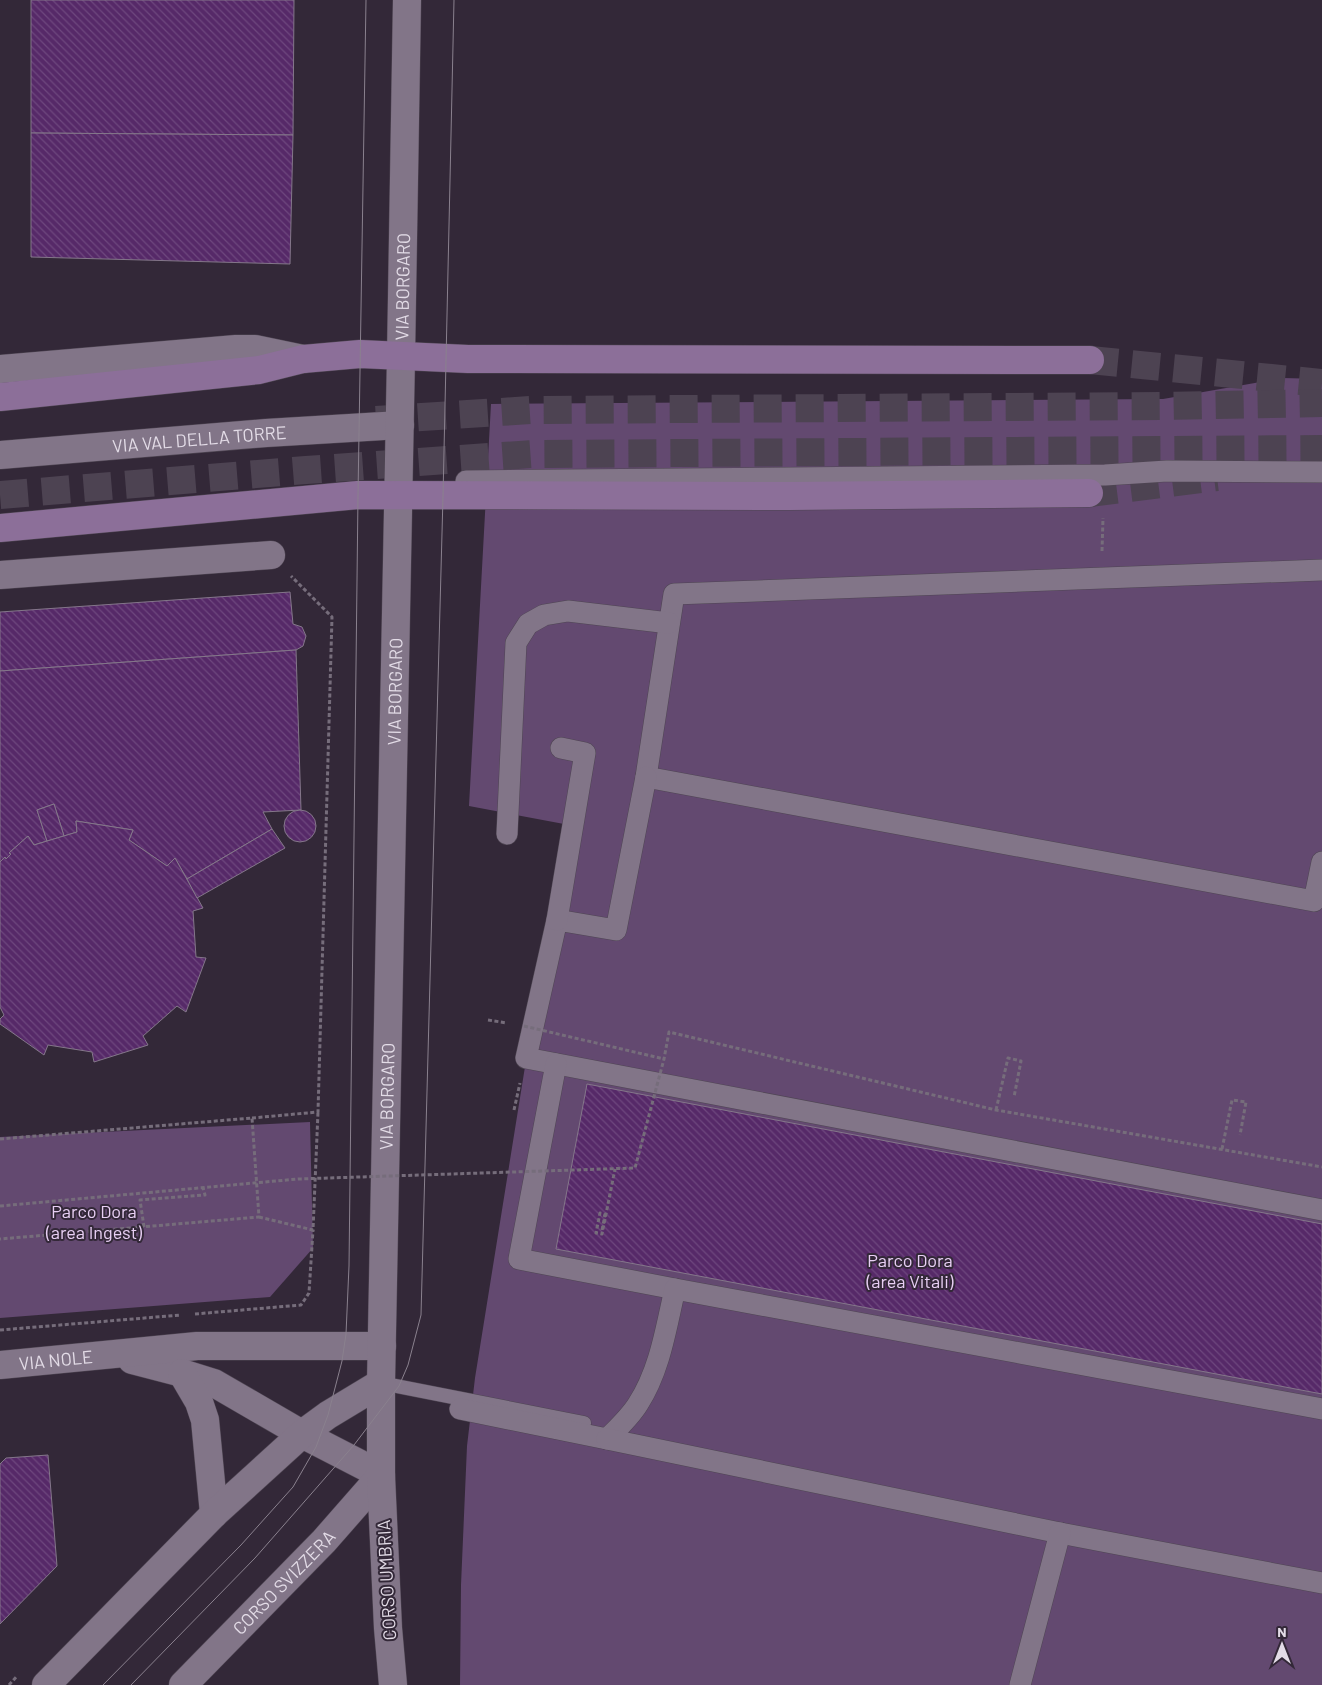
<svg xmlns="http://www.w3.org/2000/svg" width="1322" height="1685" font-family="Barlow,sans-serif">
<defs>
<pattern id="building-back-hatch" width="6" height="6" patternUnits="userSpaceOnUse" patternTransform="scale(1.25)"><rect width="6" height="6" fill="#562968"/><path d="M-1 5l2 2M0 0l6 6M5-1l2 2" fill="none" stroke="#6e477e"/></pattern>
</defs>
<rect width="100%" height="100%" fill="#332838"/>
<g fill="#634970">
<polygon points="1283,378 1322,379 1322,1685 460,1685 461,1585 467,1446 475,1378 564,824 469,806 491,404 1163,399"/>
<polygon points="310,1122 313,1248 270,1297 0,1318 0,1137"/>
</g>
<g fill="url(#building-back-hatch)" stroke="#84778a">
<polygon points="31,0 294,0 293,135 31,133"/>
<polygon points="31,133 293,135 290,264 31,257"/>
<polygon points="290,592 293,624 302,627 306,636 303,646 296,650 0,671 0,612"/>
<polygon points="296,650 301,810 263,812 272,829 187,879 175,858 167,866 129,840 133,830 76,821 77,832 64,836 54,804 37,810 47,841 34,845 28,836 9,853 11,854 6,859 5,857 0,862 0,671"/>
<polygon points="54,804 64,836 47,841 37,810"/>
<circle cx="300" cy="826" r="16"/>
<polygon points="76,821 133,830 129,840 167,866 175,858 203,908 193,911 196,957 206,958 186,1012 177,1006 143,1036 148,1045 94,1062 92,1052 48,1045 44,1055 0,1024 0,1019 4,1015 0,1007 0,862 5,857 6,859 11,854 9,853 28,836 34,845 77,832"/>
<polygon points="272,829 285,848 197,898 187,879"/>
<polygon points="587,1084 1322,1224 1322,1394 556,1249"/>
<polygon points="48,1455 57,1566 0,1624 0,1464 6,1458"/>
</g>
<g fill="none" stroke-linecap="round" stroke-linejoin="round">
<g stroke="#4d4352" stroke-width="28" stroke-dasharray="28 14" stroke-linecap="butt">
<polyline points="1090,360 1322,383"/>
<polyline points="376,420 531,410 1160,406 1322,403"/>
<polyline points="1089,493 1217,477"/>
<polyline points="0,495 306,470 532,454 1322,449"/>
</g>
<defs>
<polyline id="service" points="381,1383 584,1423"/>
<g id="pedestrian">
<polyline points="466,481 1105,475 1167,471 1322,472"/>
<polyline points="1322,570 674,594 646,777 1314,901 1322,862"/>
<polyline points="646,777 616,930 557,920 526,1058 1322,1210"/>
<polyline points="507,834 516,643 528,624 544,615 568,611 669,623"/>
<polyline points="557,920 585,753 561,748"/>
<polyline points="556,1064 519,1259 675,1289"/>
<path d="M460,1409l147,30c11,-11 23,-22 31,-35 22,-34 28,-76 37,-115l647,120"/>
<polyline points="607,1439 1060,1533 1322,1583"/>
<polyline points="1020,1685 1060,1533"/>
</g>
<g id="minor">
<polyline points="0,369 236,349 255,349 303,359"/>
<path id="s1" d="M0,455l266,-22 134,-8"/>
<polyline points="0,575 271,555"/>
<polyline points="132,1360 182,1373 214,1383 302,1434 366,1467 381,1476"/>
<path id="s2" d="M0,1365l197,-19h185"/>
<polyline points="182,1373 199,1402 205,1420 214,1514"/>
</g>
<g id="tertiary">
<polyline points="46,1685 214,1514 302,1434 328,1415 381,1383"/>
<path id="s3" d="M183,1685l141,-144 57,-65"/>
<path id="s4" d="M393,1685l-5,-57 -7,-152v-93l20,-1026 6,-357"/>
</g>
<g id="secondary">
<polyline points="0,397 259,370 303,359 360,354 468,359 1090,360"/>
<polyline points="0,528 358,495 791,496 1089,493"/>
</g>
</defs>
<use href="#service" stroke="#4f4653" stroke-width="15"/>
<use href="#pedestrian" stroke="#4f4653" stroke-width="22"/>
<use href="#minor" stroke="#4f4653" stroke-width="29"/>
<use href="#tertiary" stroke="#4f4653" stroke-width="29"/>
<use href="#secondary" stroke="#4f4653" stroke-width="29"/>
<g stroke="#766d7b" stroke-width="3" stroke-dasharray="4 2.5" stroke-linecap="butt">
<polyline points="1102,551 1103,518"/>
<polyline points="488,1020 507,1023"/>
<polyline points="514,1110 520,1083"/>
<polyline points="996,1110 1008,1058 1021,1061 1014,1097"/>
<polyline points="252,1118 318,1112 332,617 291,576"/>
<polyline points="0,1139 252,1118 259,1217 0,1239"/>
<polyline points="1222,1149 1232,1100 1246,1102 1240,1135"/>
<polyline points="259,1217 313,1230 318,1112"/>
<polyline points="144,1227 140,1200 205,1195 203,1188"/>
<polyline points="602,1230 605,1215 600,1213 596,1233 602,1234 615,1169"/>
<polyline points="195,1314 301,1305 309,1293 313,1230"/>
<polyline points="0,1330 181,1315"/>
<polyline points="9,1685 17,1676"/>
</g>
<use href="#service" stroke="#827588" stroke-width="14"/>
<use href="#pedestrian" stroke="#827588" stroke-width="21"/>
<use href="#minor" stroke="#827588" stroke-width="28"/>
<use href="#tertiary" stroke="#827588" stroke-width="28"/>
<use href="#secondary" stroke="#8c6f99" stroke-width="28"/>
<g stroke="#8a818e" stroke-width="1">
<polyline points="103,1685 241,1545 293,1487 316,1447 328,1415 342,1361 346,1334 349,1266 358,495 366,0"/>
<polyline points="131,1685 255,1558 354,1445 399,1386 408,1365 421,1315 443,496 454,0"/>
</g>
<g stroke="#766d7b" stroke-width="3" stroke-dasharray="4 2.5" stroke-linecap="butt">
<polyline points="524,1026 664,1059"/>
<polyline points="0,1206 298,1179 635,1168 664,1059 669,1032 996,1110 1322,1167"/>
</g>
</g>
<g text-anchor="middle" dominant-baseline="central" stroke-width="4" stroke-linejoin="round" paint-order="stroke">
<g font-size="18" fill="#e3dce7" stroke="#332838">
<text stroke="none"><textPath href="#s4" startOffset="1399">VIA BORGARO</textPath></text>
<text stroke="none"><textPath href="#s1" startOffset="200">VIA VAL DELLA TORRE</textPath></text>
<text stroke="none"><textPath href="#s4" startOffset="994">VIA BORGARO</textPath></text>
<text stroke="none"><textPath href="#s4" startOffset="589">VIA BORGARO</textPath></text>
<text stroke="none"><textPath href="#s2" startOffset="56">VIA NOLE</textPath></text>
<text transform="translate(386 1580) rotate(-93)">CORSO UMBRIA</text>
<text stroke="none"><textPath href="#s3" startOffset="144">CORSO SVIZZERA</textPath></text>
</g>
<g font-size="18" fill="#e8cff4" stroke="#332838">
<text x="94" y="1211">Parco Dora<tspan x="94" dy="21">(area Ingest)</tspan></text>
<text x="910" y="1260">Parco Dora<tspan x="910" dy="21">(area Vitali)</tspan></text>
</g>
</g>
<g transform="translate(1282 1645)" stroke="#332838" stroke-width="4" paint-order="stroke">
<path d="M0-4L9 19L0 12L-9 19Z" fill="#e3dce7"/>
<text y="-8" font-size="14" font-weight="bold" text-anchor="middle" fill="#e3dce7">N</text>
</g>
</svg>
